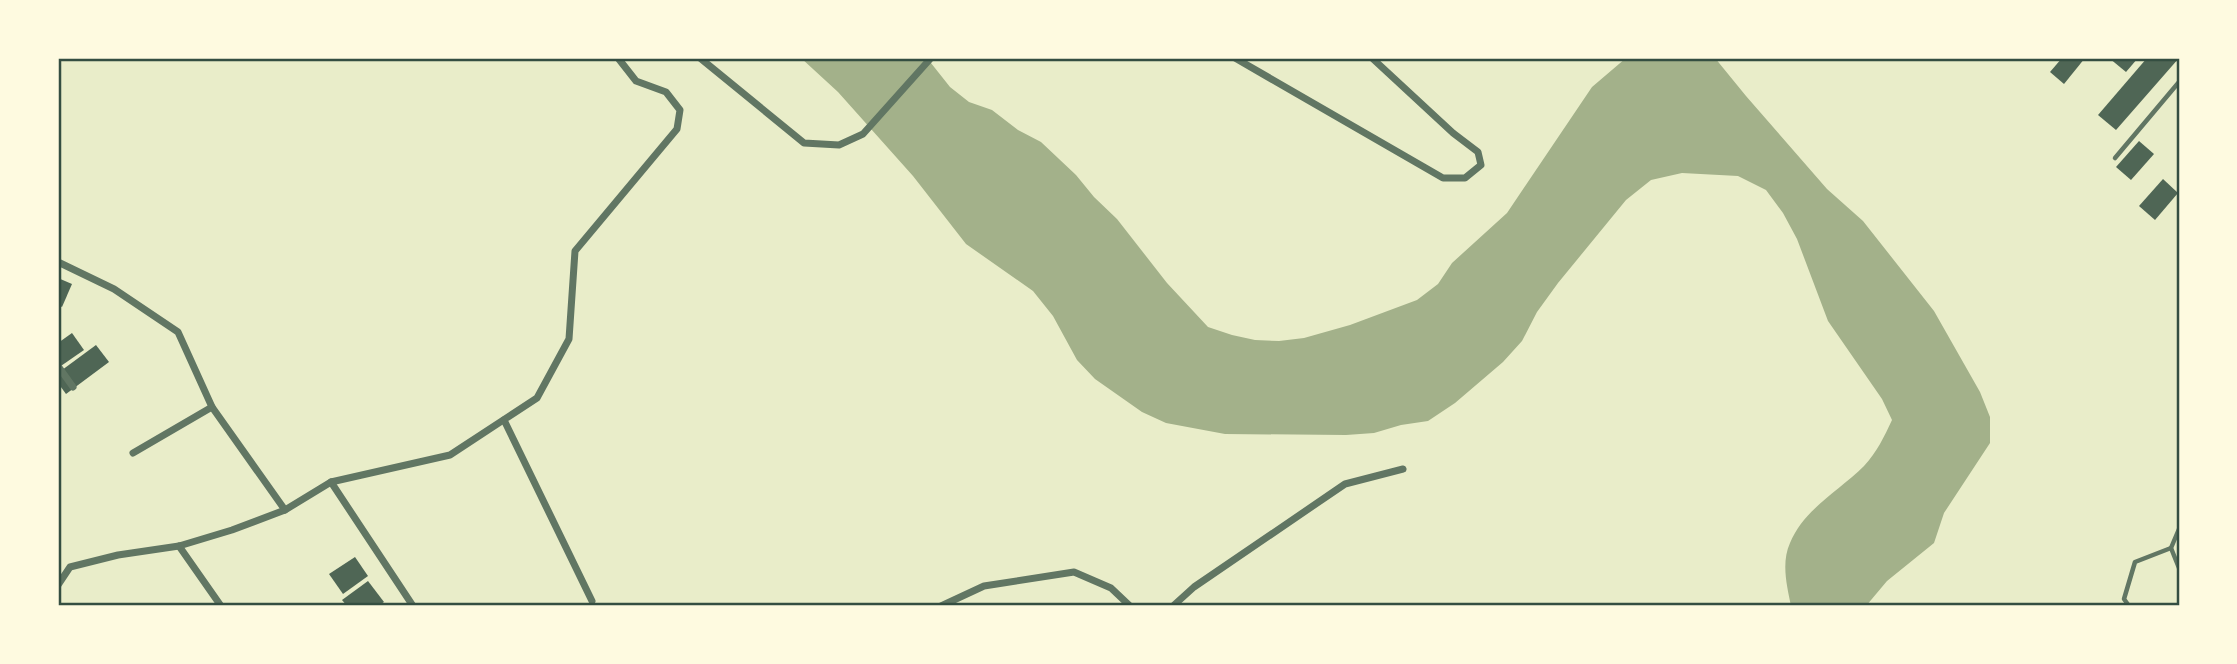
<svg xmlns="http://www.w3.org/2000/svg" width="2237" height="664" font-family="Jost,sans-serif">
<rect width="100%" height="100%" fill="#e9edc9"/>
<path fill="#a3b18a" d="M801,58h126l23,29 19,15 23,8 26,20 23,12 35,33 18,22 23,22 50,64 41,44 24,8 23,5 24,1 25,-3 46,-13 67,-25 21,-16 14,-21 55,-50 85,-126 34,-29h89l31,38 81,93 36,32 71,90 46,81 10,25v26l-46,70 -10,30 -47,38 -21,25h-75c-4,-20 -10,-43 -1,-63 14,-34 49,-52 74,-77 13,-14 20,-29 28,-46l-10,-21 -54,-78 -31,-82 -14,-26 -17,-23 -28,-14 -56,-3 -31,7 -25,20 -68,83 -21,29 -15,29 -19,21 -48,41 -27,18 -27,4 -27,8 -28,2 -121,-1 -59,-11 -24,-11 -47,-33 -18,-19 -24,-44 -20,-25 -67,-47 -53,-68 -75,-84z"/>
<g fill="#4f6655">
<polygon points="2062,58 2085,58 2064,84 2050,72"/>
<polygon points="2109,58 2138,58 2126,72"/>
<polygon points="2147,58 2179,58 2116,130 2098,115"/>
<polygon points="2139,141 2154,154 2131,180 2116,167"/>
<polygon points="2163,179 2178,193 2155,220 2139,206"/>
<polygon points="58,278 72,284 62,307 58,305"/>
<polygon points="72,333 84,350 58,368 58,343"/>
<polygon points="96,345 109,362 66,394 58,383 58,373"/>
<polygon points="355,557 368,576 343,594 329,574"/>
<polygon points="368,581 384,602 378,606 347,606 342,600"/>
</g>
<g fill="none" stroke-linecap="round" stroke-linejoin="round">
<g stroke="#617663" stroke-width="4.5">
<polyline points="2115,158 2179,82"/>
<polyline points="2179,529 2171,548 2179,568"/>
<polyline points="2129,606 2124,599 2135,562 2171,548"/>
</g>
<g stroke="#617663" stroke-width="7">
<polyline points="700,58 804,143 839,145 863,134 931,58"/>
<polyline points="1235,58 1443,178 1465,178 1481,165 1478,152 1453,133 1372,58"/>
<polyline points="58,262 114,289 178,332 212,407 285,510"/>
<polyline points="58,366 73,387"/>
<polyline points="504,420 592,601"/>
<polyline points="133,453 212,407"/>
<polyline points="331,482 413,606"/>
<polyline points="179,546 221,606"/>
<polyline points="58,585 70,567 118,555 179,546 232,530 285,510 331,482 450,455 537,398 569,339 575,251 677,129 680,110 666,92 636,81 618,58"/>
<polyline points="941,606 984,586 1074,572 1111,588 1130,606"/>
<polyline points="1173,606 1194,587 1345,484 1403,469"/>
</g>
</g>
<rect width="2237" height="664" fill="none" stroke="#fefae0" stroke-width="119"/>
<rect x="60" y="60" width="2118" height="544" fill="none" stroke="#344e41" stroke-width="2.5"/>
</svg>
